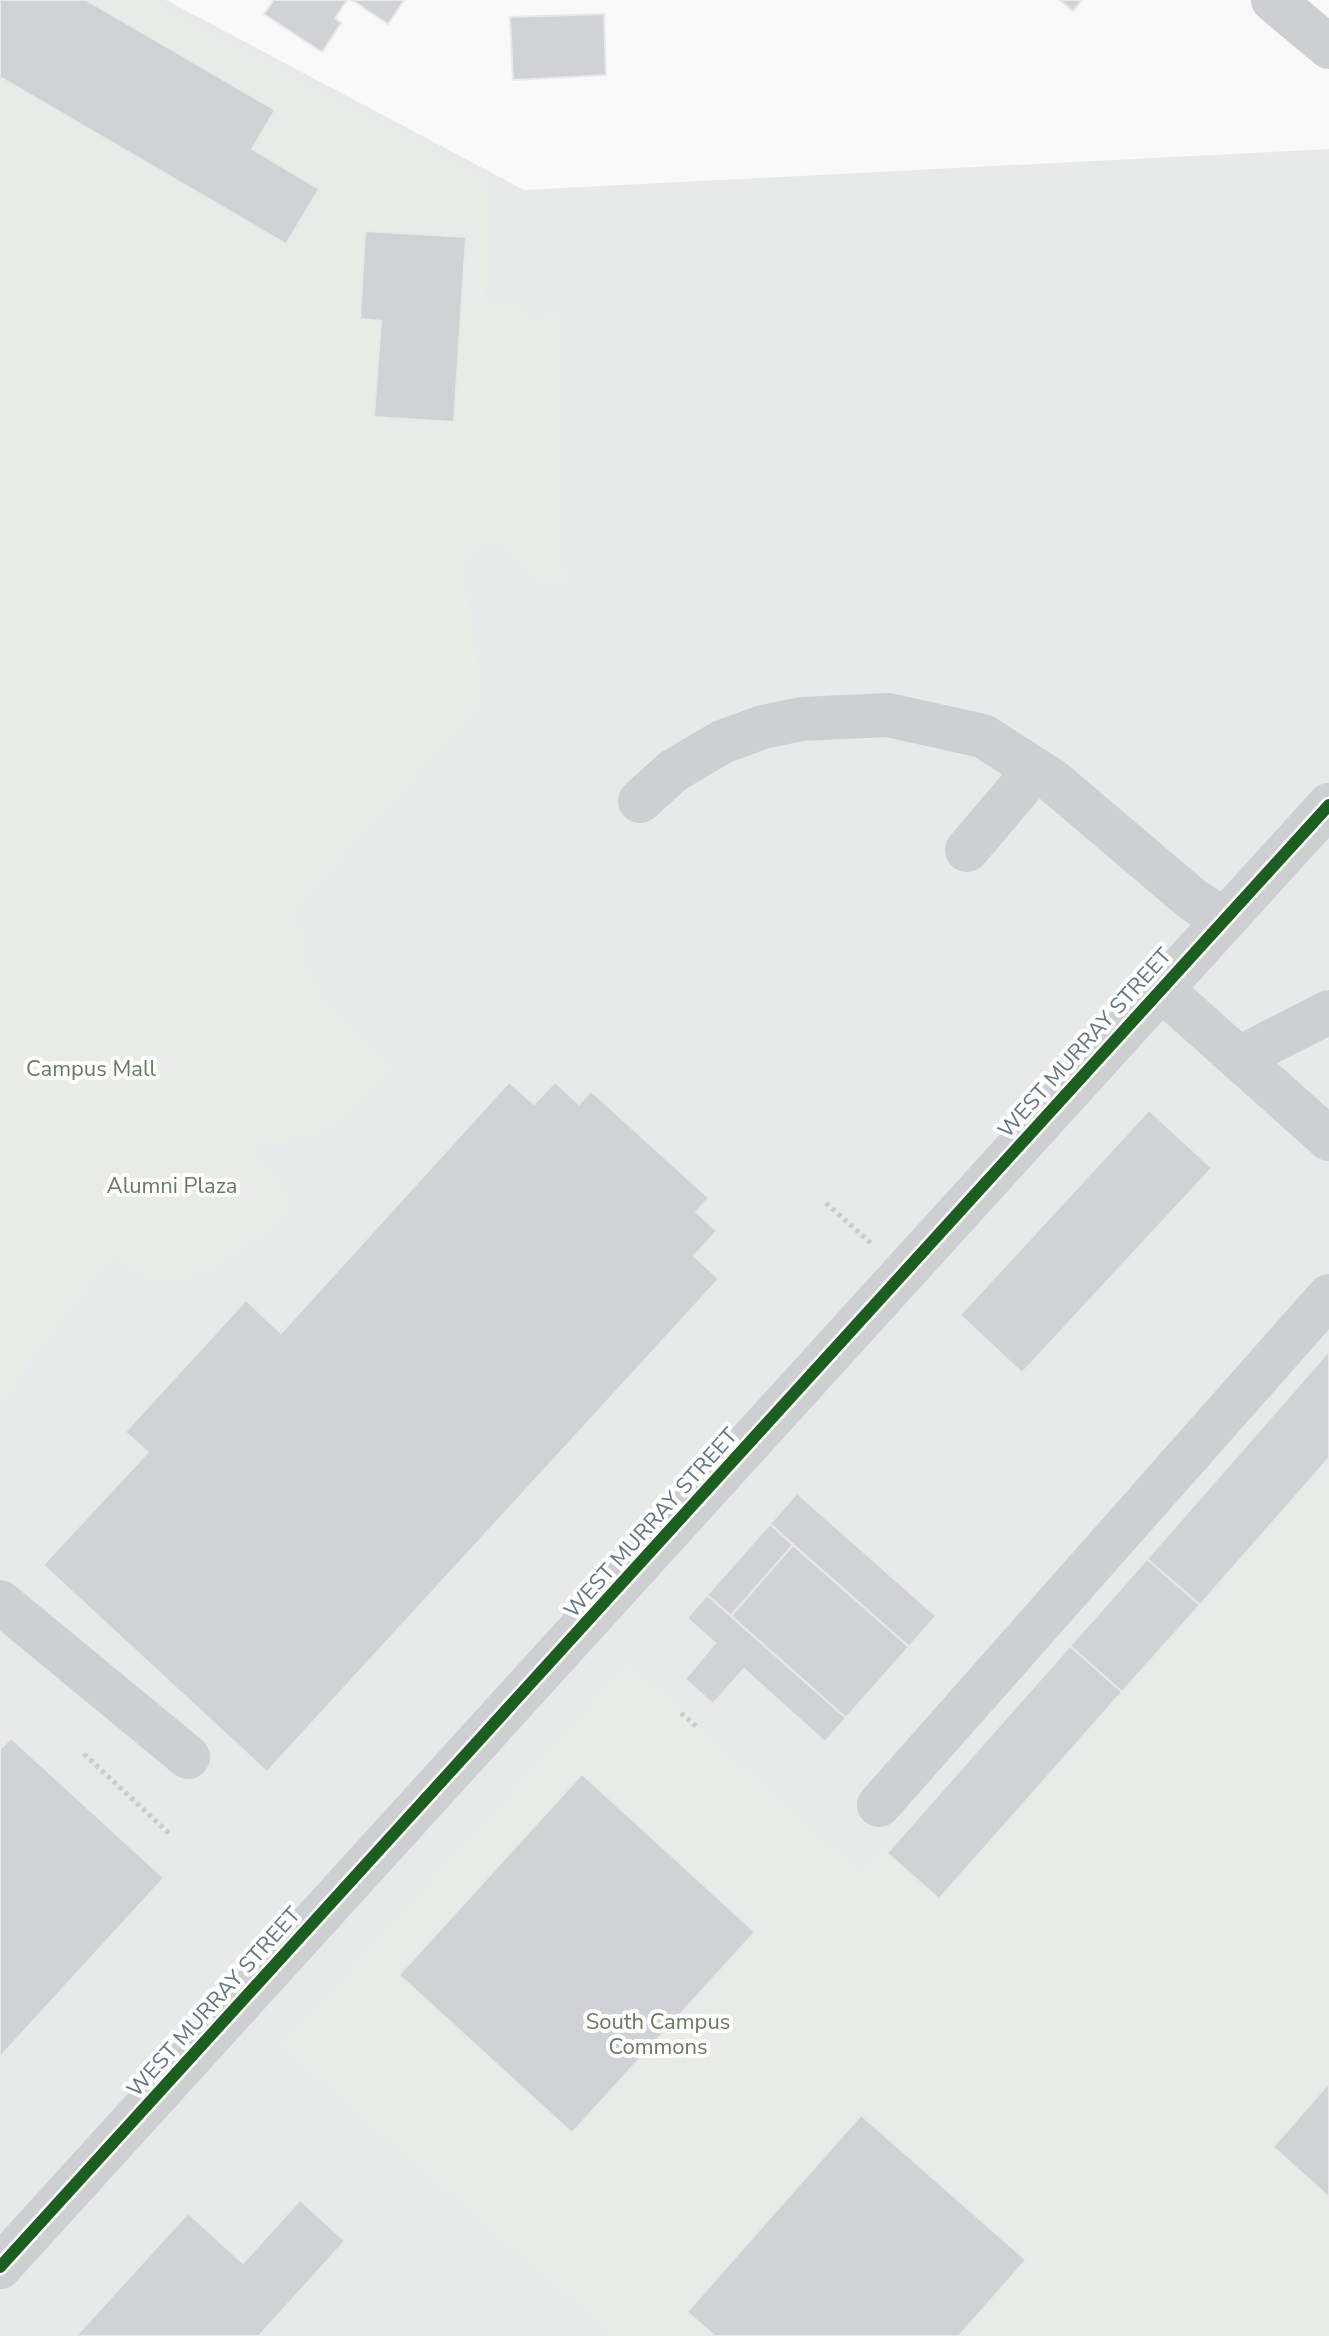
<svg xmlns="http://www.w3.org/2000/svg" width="1329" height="2336" font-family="'Nunito Sans',sans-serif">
<rect width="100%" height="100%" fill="#f9f9f9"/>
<polygon fill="#e8e9e9" points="0,0 166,0 524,190 1329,149 1329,2336 0,2336"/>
<g fill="#e8ebe6">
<path d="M0,0h146l344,182 -5,119 31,5 22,16 20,-11 5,272h-22l-49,-44 -30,22 20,140 -193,214 18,19c-18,47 54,105 86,134l-59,58 -81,21 8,23 11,4c3,4 9,10 11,16 9,24 -12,49 -36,48 -17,28 -58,44 -90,39 -17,-3 -32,-12 -45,-22l-83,105 -29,47z"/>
<polygon points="1329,1458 1329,2336 615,2336 283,2046 629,1665 860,1875 884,1850 939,1899"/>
</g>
<g fill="#d0d2d3" stroke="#e8e8e8" stroke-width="2">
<polygon points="0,0 86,0 275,110 252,149 319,189 286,244 0,77"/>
<polygon points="274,0 347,0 335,18 341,23 322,52 264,14"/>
<polygon points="352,0 404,0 388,24"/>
<polygon points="1060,0 1082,0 1073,11"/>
<polygon points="604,14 606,75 513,80 510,17"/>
<polygon points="365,231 466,237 454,422 374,417 381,321 360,319"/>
<polygon points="509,1082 534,1104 555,1082 579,1104 591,1091 709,1198 696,1212 717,1231 694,1256 719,1279 267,1772 43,1565 148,1452 125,1432 246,1300 281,1333"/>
<polygon points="1149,1110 1212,1168 1022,1373 960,1315"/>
<polygon points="1329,1351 1329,1458 1200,1605 1147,1559"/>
<polygon points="797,1493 936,1616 909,1647 770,1524"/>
<polygon points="770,1524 793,1545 731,1616 707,1595"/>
<polygon points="793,1545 909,1647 846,1718 731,1616"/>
<polygon points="1147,1559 1200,1605 1122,1692 1070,1646"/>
<polygon points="707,1595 846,1718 825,1742 744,1669 713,1704 685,1679 715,1643 687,1618"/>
<polygon points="1070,1646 1122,1692 939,1899 887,1853"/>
<polygon points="11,1738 164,1878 0,2057 0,1749"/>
<polygon points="582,1774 755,1932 572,2133 399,1975"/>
<polygon points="1329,2083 1329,2197 1273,2147"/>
<polygon points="861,2115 1026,2260 959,2336 715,2336 687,2312"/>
<polygon points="300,2200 345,2241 259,2336 76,2336 188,2213 243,2263"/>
</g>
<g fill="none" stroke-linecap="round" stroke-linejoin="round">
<g stroke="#cbcccd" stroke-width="5" stroke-dasharray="4 4" stroke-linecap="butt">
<polyline points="826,1203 873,1245"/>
<polyline points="681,1713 698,1728"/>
<polyline points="84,1754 171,1835"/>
</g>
<g stroke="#cecfd0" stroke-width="44">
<polyline points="1273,0 1329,47"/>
<polyline points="640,801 673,771 722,742 763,727 802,719 888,715 983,736 1053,781 1192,899 1224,920"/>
<polyline points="967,850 1035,770"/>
<polyline points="1160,988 1329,1139"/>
<polyline points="1239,1058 1329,1012"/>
<polyline points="0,1602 188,1757"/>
<polyline points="879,1805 1329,1296"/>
<polyline points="0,2267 1329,805"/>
</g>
<defs>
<polyline id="cycleway" points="0,2267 1329,805"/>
</defs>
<use href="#cycleway" stroke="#fff" stroke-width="17"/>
<use href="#cycleway" stroke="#1b5e20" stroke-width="12"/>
</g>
<g text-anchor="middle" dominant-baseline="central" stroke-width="8" stroke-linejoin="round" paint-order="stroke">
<g font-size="22" fill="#657683" stroke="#fff">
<text transform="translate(1085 1043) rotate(-48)">WEST MURRAY STREET</text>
<text transform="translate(651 1523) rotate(-48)">WEST MURRAY STREET</text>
<text transform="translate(214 2002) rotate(-48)">WEST MURRAY STREET</text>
</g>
<g font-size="22" fill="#687a64" stroke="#fff">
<text x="91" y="1069">Campus Mall</text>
<text x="172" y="1186">Alumni Plaza</text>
<text x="658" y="2022">South Campus<tspan x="658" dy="25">Commons</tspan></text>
</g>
</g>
</svg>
